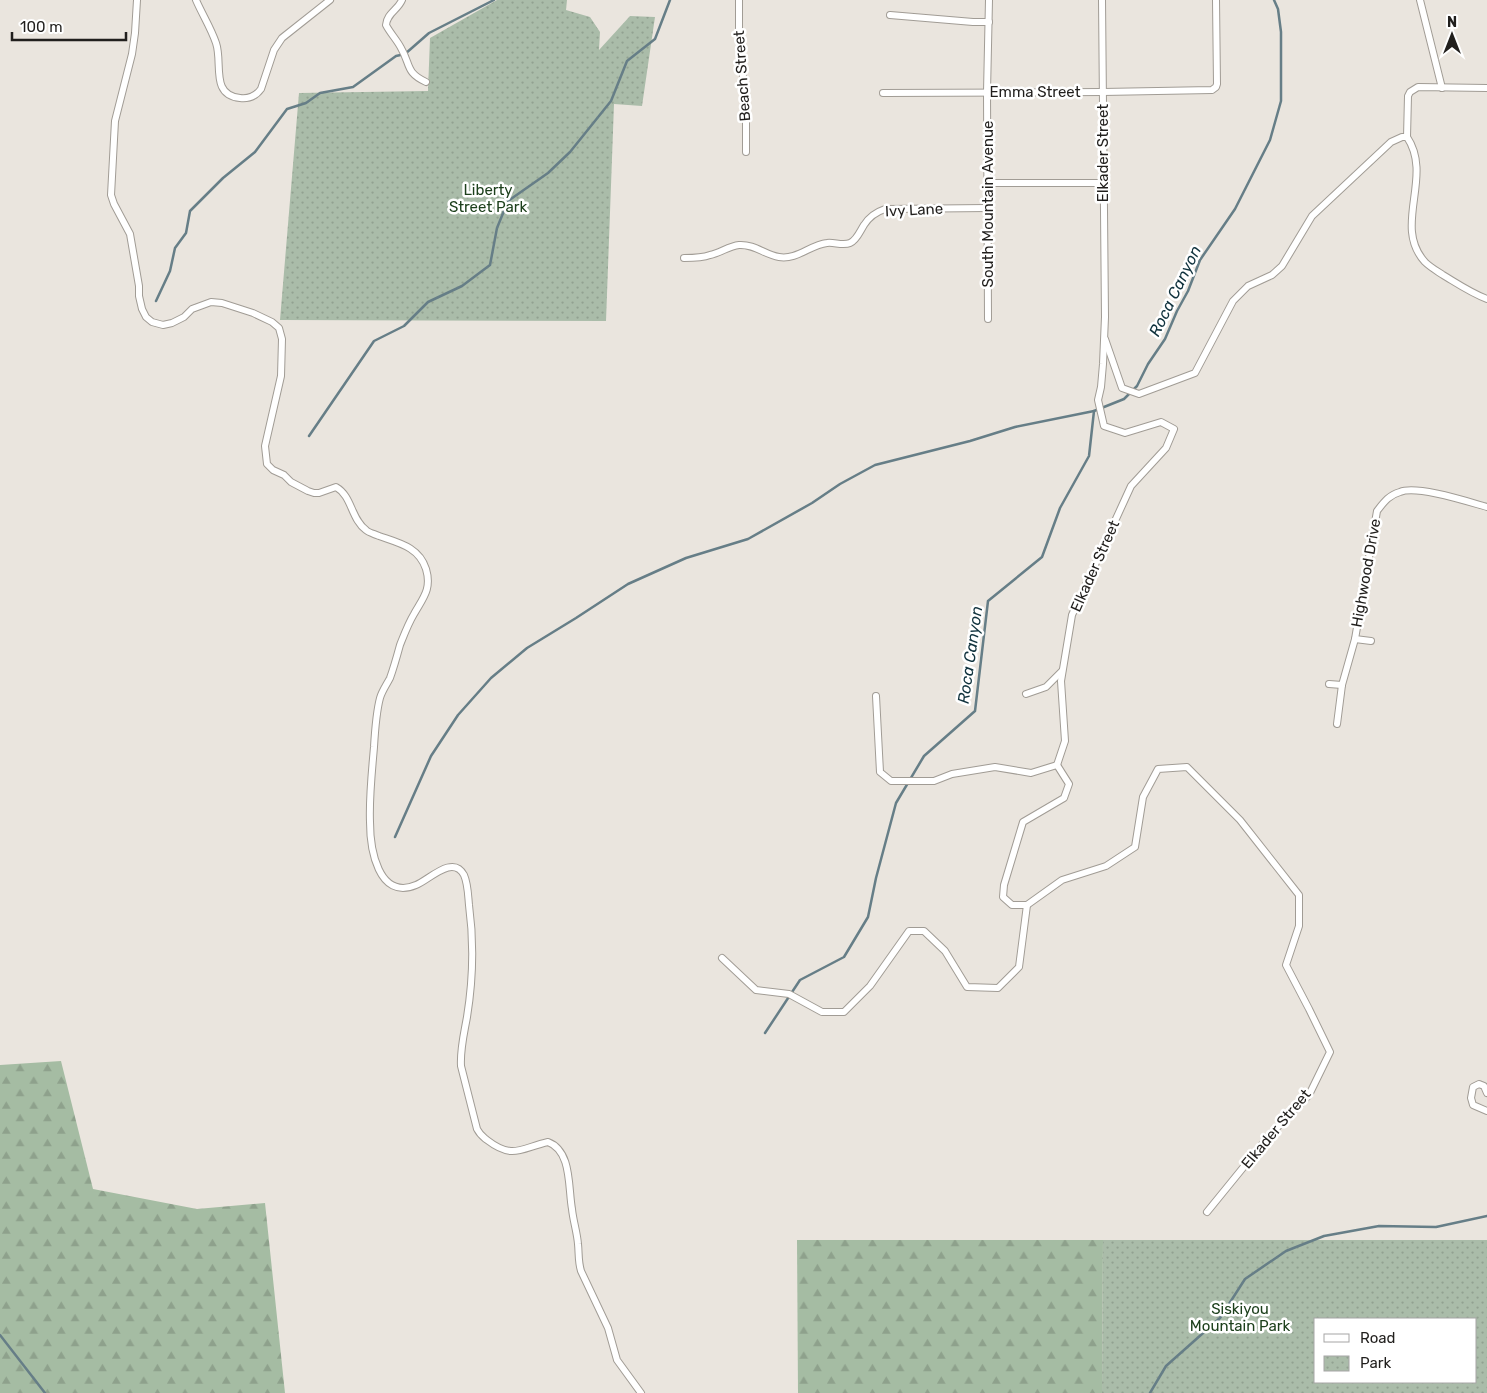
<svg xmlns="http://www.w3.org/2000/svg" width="1487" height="1393" font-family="Rubik,sans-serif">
<defs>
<pattern id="forest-firs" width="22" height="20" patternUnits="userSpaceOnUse" patternTransform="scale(1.25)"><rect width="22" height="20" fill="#a5bca3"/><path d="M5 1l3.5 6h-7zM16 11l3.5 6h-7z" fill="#8ea18c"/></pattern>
<pattern id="park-dots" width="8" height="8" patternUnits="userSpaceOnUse" patternTransform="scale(1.25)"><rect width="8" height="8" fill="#aabca9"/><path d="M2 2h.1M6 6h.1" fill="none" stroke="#92a191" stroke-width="1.8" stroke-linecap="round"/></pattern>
</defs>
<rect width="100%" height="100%" fill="#eae5de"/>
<g fill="url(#forest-firs)">
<polygon points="61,1061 93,1189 197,1209 265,1203 285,1393 0,1393 0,1065"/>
<polygon points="797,1240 1103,1240 1102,1393 798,1393"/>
</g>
<g fill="url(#park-dots)" fill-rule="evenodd">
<polygon points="497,0 567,0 566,10 590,17 600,32 599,50 630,16 655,17 642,106 614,104 606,321 280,320 299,93 428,91 430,38"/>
<path d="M1103,1240h384v153h-385zM1476,1319v63h-160v-63z"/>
</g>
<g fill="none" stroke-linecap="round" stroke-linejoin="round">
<g stroke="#667e87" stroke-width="2.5">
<polyline points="156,301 170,271 175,248 186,233 190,211 223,178 255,152 287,109 306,103 320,93 353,87 396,56 405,54 429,33 494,0"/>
<polyline points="309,436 374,341 404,326 428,302 462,286 490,265 497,228 508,201 548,173 570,152 611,101 627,61 655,39 670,0"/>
<polyline points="395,837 431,756 458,715 491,678 527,648 576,618 628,584 686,558 748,539 812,503 840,484 875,465 970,441 1015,427 1094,411"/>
<polyline points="765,1033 800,980 844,957 868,917 876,878 896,803 924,756 975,711 988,601 1042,557 1060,508 1089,456 1094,411 1124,399 1137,386 1148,364 1165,339 1177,311 1188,291 1200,260 1235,209 1270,140 1281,101 1281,32 1278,9 1274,0"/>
<polyline points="0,1335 45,1393"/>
<polyline points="1150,1393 1166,1366 1220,1318 1245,1279 1286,1251 1324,1236 1379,1226 1436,1227 1487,1216"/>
</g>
<defs>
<g id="street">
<path d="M137,0l-2,33 -3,21 -17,67 -4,74 3,9 16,30 9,52v10l3,13 4,8 6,5 11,3 9,-2 12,-6 8,-8 19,-7 11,1 31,10 19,9 7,6 3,11 -1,37 -16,70 2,18 6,6 11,5 7,7 17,9 6,2h5l17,-6c16,9 15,32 30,43 3,3 9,4 13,6 20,7 40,11 47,33 6,20 -3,29 -12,45 -6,10 -10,21 -14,31 -3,11 -6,22 -10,33 -3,6 -8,13 -10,20 -4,15 -5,32 -6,49 -2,24 -5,50 -4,75 0,26 8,79 46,63 13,-5 37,-31 48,-10 4,9 4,20 5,30 5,37 4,75 -2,112 -3,17 -7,32 -6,49l16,63c3,6 5,7 10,11 26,20 34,8 61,2 24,9 20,45 24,67 1,11 5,23 6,35 1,9 0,17 3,27l27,57 9,32 24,33"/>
<path d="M196,0c6,14 15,28 20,43 7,20 -6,52 24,55 9,1 16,-2 21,-9l13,-39 8,-12 48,-38"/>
<path d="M402,0c-4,10 -15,13 -16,25 4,8 11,15 15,23 10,17 4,24 25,34"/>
<polyline points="739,0 739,31 746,112 746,152"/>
<polyline points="1420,0 1442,88"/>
<polyline points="890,15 973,22 989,22"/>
<polyline points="883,93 1103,92 1212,90 1216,87 1217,84 1216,0"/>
<polyline points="1407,137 1408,96 1410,92 1418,87 1487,88"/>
<polyline points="987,183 1103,183"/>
<path d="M684,258c9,0 18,0 26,-3 10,-2 19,-9 29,-10 16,-1 26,10 40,12 18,3 31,-12 48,-14 7,-1 16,3 23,0 7,-3 10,-12 14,-18 5,-8 12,-13 21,-16l103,-1"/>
<polyline points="988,319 987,92 989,0"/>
<path d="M1105,339l17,49 17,6 56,-21 38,-72 15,-15 24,-11 10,-9 30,-50 79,-74 11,-5h5c27,40 -15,89 18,125 5,5 12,9 18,13 15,9 28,18 44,24"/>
<polyline points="1355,639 1371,641"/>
<polyline points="1329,684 1342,685"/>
<polyline points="1026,694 1046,687 1062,671"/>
<polyline points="876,696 880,772 891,781 934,781 952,774 995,767 1031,773 1057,765"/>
<path d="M1337,724l5,-39 13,-46 22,-128c7,-9 12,-16 23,-19 17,-7 69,10 87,15"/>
<polyline points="1057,765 1069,784 1064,798 1023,822 1004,885 1003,897 1012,905 1027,905 1062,880 1106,866 1135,847 1143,797 1158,769 1187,767 1240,820 1299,895 1299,926 1286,965 1309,1009 1330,1052 1309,1095 1268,1137 1207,1212"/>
<polyline points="1057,765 1065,741 1061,681 1072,615 1131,486 1166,448 1174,429 1161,422 1125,433 1104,426 1098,400 1101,387 1103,364 1105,317 1102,0"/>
<polyline points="722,958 756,990 789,994 822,1012 844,1012 870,986 909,931 924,931 945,951 967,987 998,988 1019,967 1027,905"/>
<polyline points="1487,1093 1484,1086 1479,1084 1473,1087 1471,1098 1473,1105 1487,1111"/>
</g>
</defs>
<use href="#street" stroke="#a19c95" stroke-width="8"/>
<use href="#street" stroke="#fff" stroke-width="6"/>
</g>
<g text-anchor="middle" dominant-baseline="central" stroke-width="5" stroke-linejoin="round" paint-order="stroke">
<g font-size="15" fill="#211f1d" stroke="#fff">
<text transform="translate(742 76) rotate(-94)">Beach Street</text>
<text x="1035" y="92">Emma Street</text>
<text transform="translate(1103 153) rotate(-90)">Elkader Street</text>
<text transform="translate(988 204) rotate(-90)">South Mountain Avenue</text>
<text transform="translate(914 210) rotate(-3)">Ivy Lane</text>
<text transform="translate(1095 566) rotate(-66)">Elkader Street</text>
<text transform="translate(1366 573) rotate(-80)">Highwood Drive</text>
<text transform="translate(1276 1129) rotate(-50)">Elkader Street</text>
</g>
<g font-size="15" fill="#1d401c" stroke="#fff">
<text x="488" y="190">Liberty<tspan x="488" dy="17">Street Park</tspan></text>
<text x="1240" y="1309">Siskiyou<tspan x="1240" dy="17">Mountain Park</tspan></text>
</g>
<g font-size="16" font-style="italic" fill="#10323d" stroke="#fff">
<text transform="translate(1175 291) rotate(-64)">Roca Canyon</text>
<text transform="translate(970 655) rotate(-82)">Roca Canyon</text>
</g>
</g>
<rect x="1314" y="1318" width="162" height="65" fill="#ffffff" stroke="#a6a5a5"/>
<rect x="1324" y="1334" width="25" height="8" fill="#ffffff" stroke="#a6a5a5"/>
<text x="1360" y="1343" font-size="15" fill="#211f1d">Road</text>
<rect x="1324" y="1356" width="25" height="15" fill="url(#park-dots)" stroke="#a6a5a5"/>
<text x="1360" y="1368" font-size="15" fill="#211f1d">Park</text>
<g transform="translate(1452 35)" stroke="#ffffff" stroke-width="4" paint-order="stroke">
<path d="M0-4L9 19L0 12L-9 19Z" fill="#211f1d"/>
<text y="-8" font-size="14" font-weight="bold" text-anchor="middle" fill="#211f1d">N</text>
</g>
<path d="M12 32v8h114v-8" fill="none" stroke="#211f1d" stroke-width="2.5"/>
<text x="20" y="32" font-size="15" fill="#211f1d" stroke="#ffffff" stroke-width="4" paint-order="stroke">100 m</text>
</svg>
